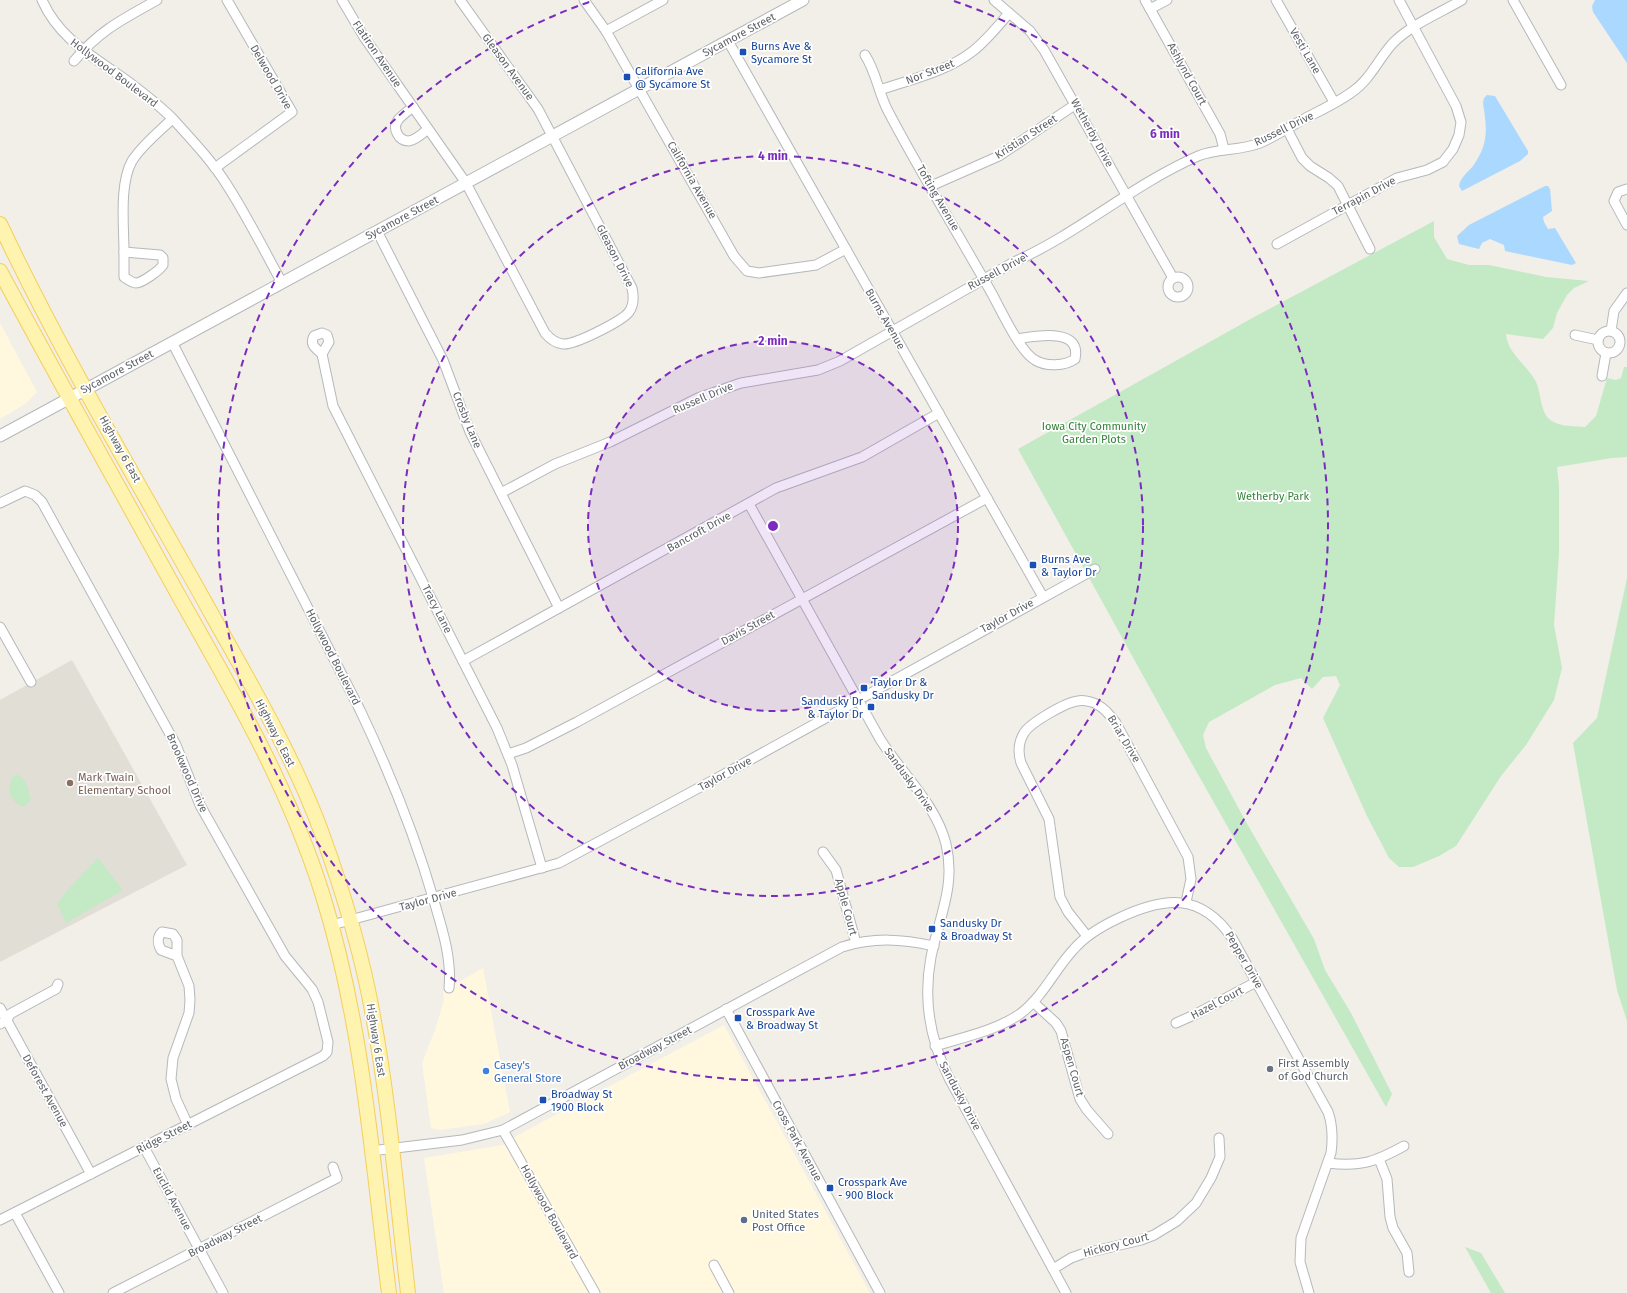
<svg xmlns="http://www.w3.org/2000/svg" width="1627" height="1293" font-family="'Fira Sans',sans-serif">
<rect width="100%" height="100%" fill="#f1efe8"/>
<g fill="#fff8df">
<polygon points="0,323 37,392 25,404 0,419"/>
<polygon points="483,968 510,1112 484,1124 440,1130 431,1128 422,1063 435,1030 444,1000 443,991"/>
<polygon points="724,1025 870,1293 444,1293 424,1158 503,1145 518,1135"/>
</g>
<polygon fill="#e1ded6" points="72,660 187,865 0,962 0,700"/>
<g fill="#c4e9c5">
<path d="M1434,221v16l13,22 22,6h20l57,12 43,4 -15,7 -7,7 -10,18 -4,15 -10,11 -37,-5c2,21 21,30 30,48 5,11 4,25 11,35 9,10 26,9 38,10l11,-11 11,-38 9,2 5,-2 3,-11h3v90l-15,1 -55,9 2,20v66l-5,72 8,43 -8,32 -28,45 -25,31 -45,70 -17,10 -26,11h-14l-10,-9 -22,-42 -44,-98 17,-33 -4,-9 -13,1 -11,12 -11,-11 -26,7 -66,37 -6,13 3,13 40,74 68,117 11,31 26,43 41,81 -6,13 -208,-368 -160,-290 238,-133z"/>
<polygon points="1627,578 1627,1021 1617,990 1573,743 1597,718"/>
<path d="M19,775l7,7 5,18 -8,7c-14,-8 -17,-16 -10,-31z"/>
<path d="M98,858l25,32 -57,33 -9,-19c13,-19 26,-29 41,-46z"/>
<polygon points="1465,1247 1481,1253 1505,1293 1491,1293"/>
</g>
<g fill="#aad8ff">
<polygon points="1595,0 1627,0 1627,63 1593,12 1592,6"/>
<path d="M1487,95l8,1 33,55v3l-8,7 -58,30 -3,-5c1,-8 9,-14 14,-20 16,-23 14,-37 10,-63l1,-5z"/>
<polygon points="1545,186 1548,186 1550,189 1552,211 1543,217 1544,222 1548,229 1555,228 1576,263 1572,265 1505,251 1504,245 1490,239 1482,243 1479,249 1459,244 1457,236 1469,225"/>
</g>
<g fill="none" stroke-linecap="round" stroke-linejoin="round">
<defs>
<g id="minor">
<path d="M42,0c17,39 52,57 84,80 16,12 33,25 47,39 19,21 39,42 54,66 20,31 37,65 55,98"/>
<path d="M342,0l22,37 102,146 79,150c5,6 10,10 18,11 12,1 59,-23 66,-32 5,-7 5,-15 3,-24l-94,-179 -78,-109"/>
<polyline points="584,0 606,31 734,256 747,271 759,273 816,265 846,249"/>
<polyline points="994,0 1030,31 1044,50 1173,278"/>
<polyline points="1145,0 1220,134 1224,149"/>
<polyline points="1276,0 1334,102"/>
<polyline points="1513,0 1561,85"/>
<polyline points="1150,9 1167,0"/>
<polyline points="606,31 663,0"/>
<polyline points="728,41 1043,597"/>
<path d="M865,55c12,19 13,37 23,56 32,61 69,121 103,181 9,16 29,60 44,68 11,7 30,6 40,-1 7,-32 -39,-23 -58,-20"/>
<path d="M74,61c26,-31 49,-42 83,-61"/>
<path d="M880,90c32,-11 66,-18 93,-39 14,-11 25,-25 36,-38"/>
<path d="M413,107c-5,4 -11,8 -15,13 -6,8 0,21 11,21 7,-1 14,-8 19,-12"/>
<polyline points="1287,129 1302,158 1310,166 1329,178 1338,186 1370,249"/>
<polyline points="215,168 292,112 227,0"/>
<polyline points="931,186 999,156 1076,104"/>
<polyline points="1627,189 1618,192 1614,201 1627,225"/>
<polyline points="377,231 443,360 470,432 559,608"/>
<polyline points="1277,244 1397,178 1427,170 1443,162 1453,149 1459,135 1461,122 1456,106 1399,0"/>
<path d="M124,252c0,-25 -5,-68 8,-91 10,-16 27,-29 40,-42"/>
<path d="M124,252l36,3 3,3v7c-3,5 -21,18 -27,18 -4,0 -9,-4 -12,-6z"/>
<circle cx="1178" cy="287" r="10"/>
<circle cx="1609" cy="342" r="11"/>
<polyline points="1611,331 1614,311 1627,293"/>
<path d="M322,333l5,2 2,7 -7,12c-6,-6 -13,-9 -8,-18z"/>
<polyline points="1575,335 1598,340"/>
<path d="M172,342l188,368c30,63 55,125 74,191 8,27 18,58 15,87"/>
<polyline points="322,354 333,406 497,728 512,765 542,868"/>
<polyline points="1602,376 1606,353"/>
<path d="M501,493l54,-29 55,-22 88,-44 43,-15 77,-13 22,-9 174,-99c65,-29 118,-77 184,-106 19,-8 42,-5 62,-13 14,-6 28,-15 42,-23 17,-9 35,-17 50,-28 18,-12 27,-34 41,-49 19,-19 47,-30 69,-43"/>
<polyline points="0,503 25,491 35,495 42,502 176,745 200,805 285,956 312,989 318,1002 328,1042 327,1052 323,1056 0,1220"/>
<path d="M749,504l131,235c22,35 56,65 66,105 10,42 -7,73 -15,113 -8,42 -1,83 18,121l117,215"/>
<polyline points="0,627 31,682"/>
<polyline points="463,661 776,488 862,457 939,413"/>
<polyline points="508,754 526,748 577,722 987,498"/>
<polyline points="823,852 836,870 856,943"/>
<polyline points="332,925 559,863 719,777 1095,569"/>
<path d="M1087,936l-19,-24 -8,-15 -11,-78 -28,-56c-3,-10 -3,-20 3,-30 6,-10 42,-31 54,-32 4,-1 9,0 13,1 11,3 18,12 25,21l72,134 3,22 -5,23"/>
<path d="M177,956l-16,-6c-3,-6 -5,-12 1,-18l11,2 4,6v16l12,30 1,14 -1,13 -16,45 -2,21 5,20 12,26"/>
<polyline points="1033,1002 1056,1023 1061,1031 1080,1099 1087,1110 1108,1134"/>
<polyline points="0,1008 91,1174"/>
<polyline points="726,1009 880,1293"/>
<polyline points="1176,1023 1194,1015 1256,982"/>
<polyline points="0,1024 7,1020 10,1014 56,989 58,984"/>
<path d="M935,1046c29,-9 60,-15 85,-32 23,-17 35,-45 54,-65 12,-14 28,-23 45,-31 45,-21 82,-26 113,20l96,174c5,14 5,26 3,41l-30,85 -1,24 9,31"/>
<polyline points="503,1130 595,1293"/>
<polyline points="144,1147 223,1293"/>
<path d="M371,1151l91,-11 41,-10 339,-183c32,-10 60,-8 92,-1"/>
<polyline points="1379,1159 1387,1179 1390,1217 1393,1228 1407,1253 1409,1272"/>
<path d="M1328,1163c33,4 47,-1 76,-17"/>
<polyline points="15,1213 59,1293"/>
<polyline points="714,1265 729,1293"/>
<polyline points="1053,1269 1071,1258 1082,1254 1141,1240 1154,1235 1177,1221 1196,1203 1211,1178 1220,1157 1219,1138"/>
<polyline points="113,1293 337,1178 333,1167"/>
</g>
<polyline id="tertiary" points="0,436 803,0"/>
<g id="primary">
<path d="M0,224c62,132 140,261 211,389 39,70 82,142 110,218 22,60 41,122 52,185 17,91 24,185 35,277"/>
<path d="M0,271c59,110 120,218 180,327 54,95 109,190 142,295 41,130 50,266 67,400"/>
</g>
</defs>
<use href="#minor" stroke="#b5b8bc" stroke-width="11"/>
<use href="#tertiary" stroke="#b5b8bc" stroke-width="13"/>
<use href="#primary" stroke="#f5ce5c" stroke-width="16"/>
<use href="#minor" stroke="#fff" stroke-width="9"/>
<use href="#tertiary" stroke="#fff" stroke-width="11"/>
<use href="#primary" stroke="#fff4af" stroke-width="14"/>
</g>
<circle cx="773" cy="526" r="185" fill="#7b2cbf" fill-opacity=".12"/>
<g fill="none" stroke="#7b2cbf" stroke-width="2" stroke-dasharray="7 5">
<circle cx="773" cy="526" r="185"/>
<circle cx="773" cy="526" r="370"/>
<path d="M954 1A555 555 0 1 1 592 1"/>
</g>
<g fill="#1a4fb4" stroke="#fff" stroke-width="1.5">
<rect x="739" y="48" width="8" height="8" rx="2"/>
<rect x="623" y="73" width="8" height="8" rx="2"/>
<rect x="1029" y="561" width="8" height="8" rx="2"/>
<rect x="860" y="684" width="8" height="8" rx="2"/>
<rect x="867" y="703" width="8" height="8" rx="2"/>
<rect x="928" y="925" width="8" height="8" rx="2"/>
<rect x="734" y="1014" width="8" height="8" rx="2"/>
<rect x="539" y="1096" width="8" height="8" rx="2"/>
<rect x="826" y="1184" width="8" height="8" rx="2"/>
</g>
<circle fill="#8d6e63" stroke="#fff" stroke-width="1.5" cx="70" cy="783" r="4"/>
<circle fill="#6b7280" stroke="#fff" stroke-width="1.5" cx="1270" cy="1069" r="4"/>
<circle fill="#3f7fe0" stroke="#fff" stroke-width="1.5" cx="486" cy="1071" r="4"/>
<circle fill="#5c6f8a" stroke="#fff" stroke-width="1.5" cx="744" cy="1220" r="4"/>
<g text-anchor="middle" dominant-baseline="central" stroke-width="3.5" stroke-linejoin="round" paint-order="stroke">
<g font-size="11" fill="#5f6368" stroke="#fff">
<text transform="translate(739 35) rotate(-28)">Sycamore Street</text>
<text transform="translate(1305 51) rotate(60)">Vesti Lane</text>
<text transform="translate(377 54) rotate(56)">Flatiron Avenue</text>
<text transform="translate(508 67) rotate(54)">Gleason Avenue</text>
<text transform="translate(930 72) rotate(-21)">Nor Street</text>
<text transform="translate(114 73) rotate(37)">Hollywood Boulevard</text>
<text transform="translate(1187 74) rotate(61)">Ashlynd Court</text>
<text transform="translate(271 77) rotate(60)">Delwood Drive</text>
<text transform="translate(1284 129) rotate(-26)">Russell Drive</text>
<text transform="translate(1092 133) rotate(61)">Wetherby Drive</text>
<text transform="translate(1026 137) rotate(-33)">Kristian Street</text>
<text transform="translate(692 180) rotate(60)">California Avenue</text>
<text transform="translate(1364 196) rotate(-28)">Terrapin Drive</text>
<text transform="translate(938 198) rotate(60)">Tofting Avenue</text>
<text transform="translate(402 218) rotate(-28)">Sycamore Street</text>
<text transform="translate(615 256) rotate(63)">Gleason Drive</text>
<text transform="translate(997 272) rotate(-28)">Russell Drive</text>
<text transform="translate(885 319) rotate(60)">Burns Avenue</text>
<text transform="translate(117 372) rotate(-28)">Sycamore Street</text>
<text transform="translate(703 398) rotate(-23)">Russell Drive</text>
<text transform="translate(467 420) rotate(68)">Crosby Lane</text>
<text transform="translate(120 449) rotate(61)">Highway 6 East</text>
<text transform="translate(699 532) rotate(-29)">Bancroft Drive</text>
<text transform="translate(437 609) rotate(63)">Tracy Lane</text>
<text transform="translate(1007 616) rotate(-29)">Taylor Drive</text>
<text transform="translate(748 628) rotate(-29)">Davis Street</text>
<text transform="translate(333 657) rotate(63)">Hollywood Boulevard</text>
<text transform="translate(275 733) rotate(63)">Highway 6 East</text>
<text transform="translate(1124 739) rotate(59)">Briar Drive</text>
<text transform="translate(187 773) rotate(66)">Brookwood Drive</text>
<text transform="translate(725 774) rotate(-29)">Taylor Drive</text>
<text transform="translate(909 780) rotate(54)">Sandusky Drive</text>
<text transform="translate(428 900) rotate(-15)">Taylor Drive</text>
<text transform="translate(846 907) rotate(75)">Apple Court</text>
<text transform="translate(1244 960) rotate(60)">Pepper Drive</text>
<text transform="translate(1217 1003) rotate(-28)">Hazel Court</text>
<text transform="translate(376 1040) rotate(81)">Highway 6 East</text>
<text transform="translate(655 1048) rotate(-28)">Broadway Street</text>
<text transform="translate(1072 1067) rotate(74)">Aspen Court</text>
<text transform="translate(45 1091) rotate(61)">Deforest Avenue</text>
<text transform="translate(960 1096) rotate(62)">Sandusky Drive</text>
<text transform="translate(164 1137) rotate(-27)">Ridge Street</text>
<text transform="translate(797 1141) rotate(61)">Cross Park Avenue</text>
<text transform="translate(172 1199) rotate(62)">Euclid Avenue</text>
<text transform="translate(549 1212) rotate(61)">Hollywood Boulevard</text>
<text transform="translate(225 1236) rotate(-27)">Broadway Street</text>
<text transform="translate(1116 1245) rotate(-15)">Hickory Court</text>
</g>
<g font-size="11" fill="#164399" stroke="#fff" text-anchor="start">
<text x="751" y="46">Burns Ave &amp;<tspan x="751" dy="13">Sycamore St</tspan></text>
<text x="635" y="71">California Ave<tspan x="635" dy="13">@ Sycamore St</tspan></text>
<text x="1041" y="559">Burns Ave<tspan x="1041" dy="13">&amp; Taylor Dr</tspan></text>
<text x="872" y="682">Taylor Dr &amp;<tspan x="872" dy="13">Sandusky Dr</tspan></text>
<text x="863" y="701" text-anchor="end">Sandusky Dr<tspan x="863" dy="13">&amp; Taylor Dr</tspan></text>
<text x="940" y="923">Sandusky Dr<tspan x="940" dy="13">&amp; Broadway St</tspan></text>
<text x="746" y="1012">Crosspark Ave<tspan x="746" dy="13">&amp; Broadway St</tspan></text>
<text x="551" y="1094">Broadway St<tspan x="551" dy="13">1900 Block</tspan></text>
<text x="838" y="1182">Crosspark Ave<tspan x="838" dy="13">- 900 Block</tspan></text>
</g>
<g font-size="11" fill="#328338" stroke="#fff">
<text x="1094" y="426">Iowa City Community<tspan x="1094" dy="13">Garden Plots</tspan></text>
<text x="1273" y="496">Wetherby Park</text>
</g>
<g font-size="11" fill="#785e54" stroke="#fff" text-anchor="start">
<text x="78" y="777">Mark Twain<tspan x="78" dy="13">Elementary School</tspan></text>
</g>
<g font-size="11" fill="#5b616d" stroke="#fff" text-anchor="start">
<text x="1278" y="1063">First Assembly<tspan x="1278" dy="13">of God Church</tspan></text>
</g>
<g font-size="11" fill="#366cbe" stroke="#fff" text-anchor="start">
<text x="494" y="1065">Casey's<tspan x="494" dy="13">General Store</tspan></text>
</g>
<g font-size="11" fill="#4e5e75" stroke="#fff" text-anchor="start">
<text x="752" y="1214">United States<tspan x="752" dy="13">Post Office</tspan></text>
</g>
</g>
<circle cx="773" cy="526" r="6" fill="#7b2cbf" stroke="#fff" stroke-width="2"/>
<g font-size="12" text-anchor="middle" font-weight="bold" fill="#7b2cbf" stroke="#fff" stroke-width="3.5" stroke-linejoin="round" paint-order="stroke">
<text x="1165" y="138">6 min</text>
<text x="773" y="160">4 min</text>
<text x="773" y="345">2 min</text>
</g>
</svg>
